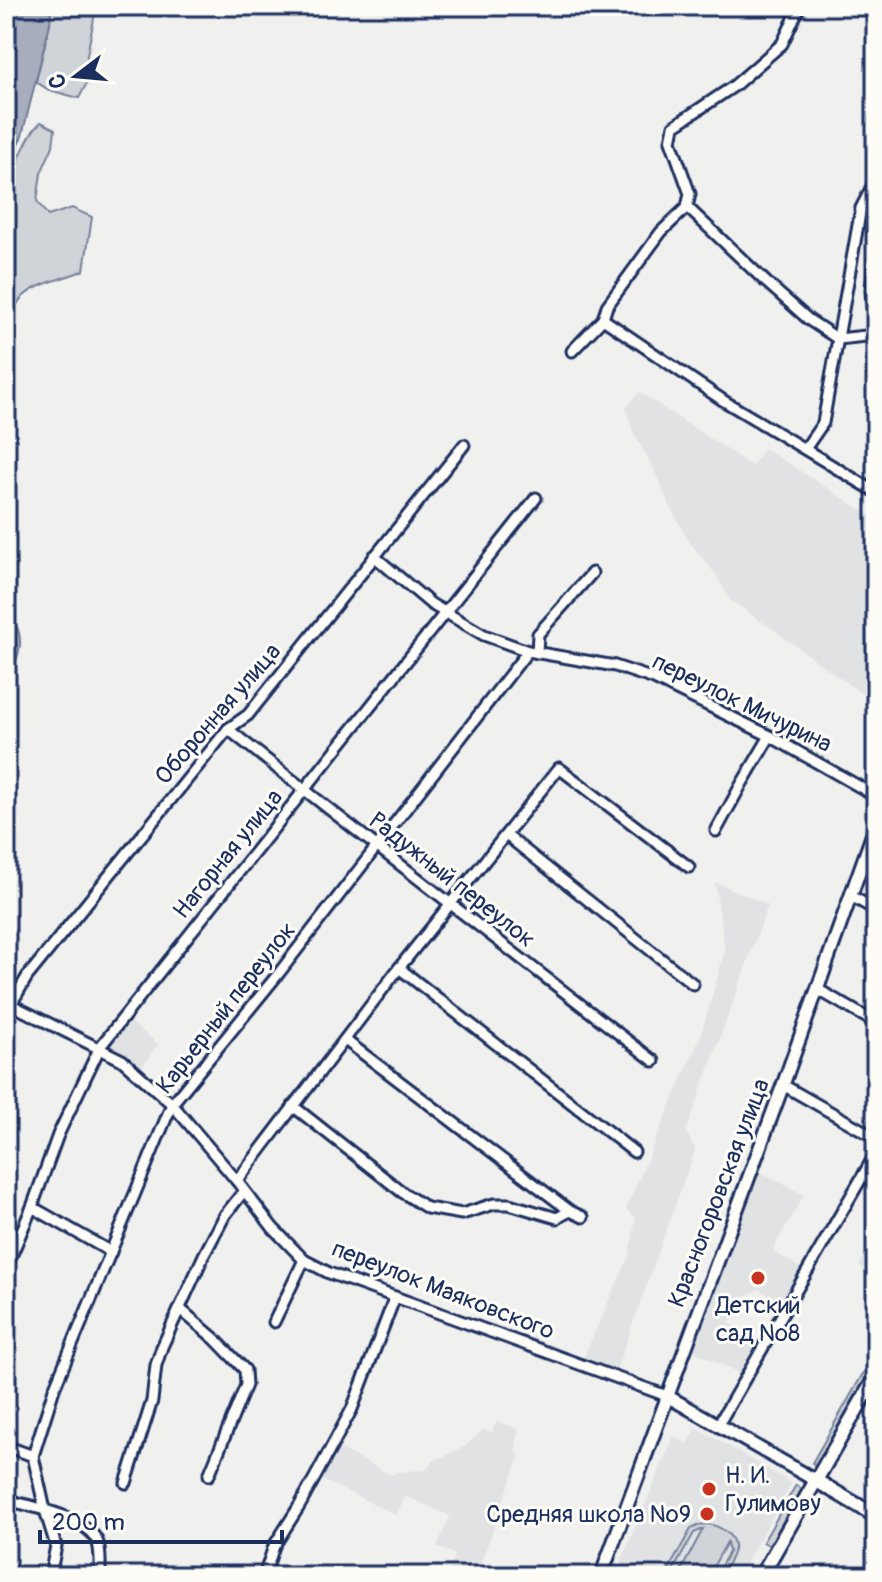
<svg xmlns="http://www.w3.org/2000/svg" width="882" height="1582" font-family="Pangolin,sans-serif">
<rect width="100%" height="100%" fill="#f0f0ee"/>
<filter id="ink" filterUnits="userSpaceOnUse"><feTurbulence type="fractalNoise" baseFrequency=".0125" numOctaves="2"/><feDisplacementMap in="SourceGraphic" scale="16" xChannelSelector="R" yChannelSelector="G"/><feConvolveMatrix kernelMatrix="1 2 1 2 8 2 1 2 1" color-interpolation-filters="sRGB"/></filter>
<g filter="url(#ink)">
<g fill="#e0e2e3">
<polygon points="639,392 752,466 764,448 876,519 876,704 777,632 730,600 717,576 688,540 668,502 653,467 634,434 626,408"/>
<polygon points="715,882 768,905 686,1132 695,1150 615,1373 582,1361 629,1256 636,1218 626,1209 701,1035 725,950"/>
<polygon points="120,1014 158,1044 141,1068 100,1040"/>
<polygon points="759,1171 804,1195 773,1249 774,1252 801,1268 784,1297 778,1300 758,1289 744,1297 729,1323 759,1342 740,1374 694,1351"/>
<polygon points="876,1238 876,1276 859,1266"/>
<polygon points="497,1421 519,1429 515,1452 520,1455 476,1576 468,1576 450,1569 455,1554 437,1547 450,1516 405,1496 396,1515 319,1478 335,1446 391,1475 397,1472 425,1470 432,1464 432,1461 463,1448 483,1430 492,1432"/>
<polygon points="697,1428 792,1483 738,1576 615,1576 674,1436 687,1444"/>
</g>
<g fill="#d0d3d8" stroke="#76819b" stroke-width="2">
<polygon points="51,6 95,6 96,8 87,55 89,79 79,98 49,90 36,82 50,23"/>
<path d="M41,122l14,7 -2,17 -12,27 -4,28 11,15 24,-8 20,9 -8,53c-19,9 -50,13 -64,30 -5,7 -9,15 -14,22v-138c12,-18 20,-49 35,-62z"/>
<polygon points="873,1356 876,1363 817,1466 812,1463"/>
<polygon points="796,1485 802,1489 770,1546 763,1542"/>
<path d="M706,1524c14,1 33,13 27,29 -2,8 -9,16 -13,23h-5l14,-24 -2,-10 -19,34h-30l25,-47 -9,4 -24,43h-5l26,-47 9,-4z"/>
</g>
<g fill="#a7adbd" stroke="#6f7b97" stroke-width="2">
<polygon points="6,6 51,6 50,23 22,136 6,170"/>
<path d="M6,614c23,18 14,45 0,65z"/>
</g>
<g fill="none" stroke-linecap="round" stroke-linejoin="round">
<defs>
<g id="minor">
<polyline points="687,207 766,282 809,320 838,339 875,335"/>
<polyline points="603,319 724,401 876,492"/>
<polyline points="572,351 603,319 607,306 661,232 687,207 690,194 671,141 674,126 734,86 782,44 800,6"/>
<polyline points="805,449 823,423 861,208 874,183 876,182"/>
<polyline points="374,556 431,604 484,635 528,651 615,666 654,679 770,736 876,796"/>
<polyline points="537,653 538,634 592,573"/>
<path d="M228,729c140,112 283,222 426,332"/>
<polyline points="716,831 741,785 770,736"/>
<polyline points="506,835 693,984"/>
<polyline points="851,896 876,910"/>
<polyline points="399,968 634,1152"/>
<polyline points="817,989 876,1023"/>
<polyline points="6,1002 122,1060 172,1104 237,1181 273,1228 304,1260 329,1273 667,1396"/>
<polyline points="6,1013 27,977 228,729 248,715 464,445"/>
<polyline points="345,1040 570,1211 583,1217"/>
<polyline points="783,1085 876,1138"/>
<polyline points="293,1106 402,1192 427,1208 462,1214 494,1204 509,1204 557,1218 570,1211"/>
<polyline points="237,1181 399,968 559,768 689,867"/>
<polyline points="32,1207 111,1252"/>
<polyline points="6,1268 32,1207 58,1135 100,1047 536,498"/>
<polyline points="180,1309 215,1339 245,1370 246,1385 209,1475"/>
<polyline points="274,1322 304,1260"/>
<polyline points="718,1425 876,1153"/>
<polyline points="6,1446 33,1456"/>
<polyline points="126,1483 152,1401 156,1365 162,1347 204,1255 225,1215 244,1191"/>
<path d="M6,1500c24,6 83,17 92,43 3,11 2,22 2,33"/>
<polyline points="50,1576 56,1546 45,1510 33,1456 54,1389 172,1104 279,973 528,651"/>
<polyline points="264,1576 274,1546 300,1505 352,1409 395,1297"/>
</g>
<g id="tertiary">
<polyline points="876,255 872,290 876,343"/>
<polyline points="667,1396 815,1480"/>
<polyline points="601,1576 783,1085 876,825"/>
</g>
<g id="secondary">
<polyline points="815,1480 876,1516"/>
<polyline points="761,1576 876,1376"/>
</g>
</defs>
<use href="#minor" stroke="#1b2f5e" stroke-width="15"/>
<use href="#tertiary" stroke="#1b2f5e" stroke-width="17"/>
<use href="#secondary" stroke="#1b2f5e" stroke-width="18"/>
<use href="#minor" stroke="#fdfcf7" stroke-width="9"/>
<use href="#tertiary" stroke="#fdfcf7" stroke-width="11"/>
<use href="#secondary" stroke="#fdfcf7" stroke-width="12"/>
</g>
</g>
<g fill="#c8321e" stroke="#fdfcf7" stroke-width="3">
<circle cx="758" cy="1278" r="8"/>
<circle cx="709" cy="1489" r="8"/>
<circle cx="707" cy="1514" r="8"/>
</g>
<g text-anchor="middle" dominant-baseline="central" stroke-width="6" stroke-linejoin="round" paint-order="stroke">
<g font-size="24" fill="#1b2f5e" stroke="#fdfcf7">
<text transform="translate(742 703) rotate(26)">переулок Мичурина</text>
<text transform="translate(218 714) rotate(-49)">Оборонная улица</text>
<text transform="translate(228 854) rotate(-51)">Нагорная улица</text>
<text transform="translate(452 880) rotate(38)">Радужный переулок</text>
<text transform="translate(226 1008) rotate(-52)">Карьерный переулок</text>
<text transform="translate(719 1193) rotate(-69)">Красногоровская улица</text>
<text transform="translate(443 1290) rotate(21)">переулок Маяковского</text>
</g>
<g font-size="24" fill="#1b2f5e" stroke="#fdfcf7">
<text x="758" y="1305">Детский<tspan x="758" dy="28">сад №8</tspan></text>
<text x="725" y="1475" text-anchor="start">Н. И.<tspan x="725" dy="28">Гулимову</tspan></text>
<text x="691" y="1514" text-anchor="end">Средняя школа №9</text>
</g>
</g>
<rect width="882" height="1582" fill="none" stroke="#fdfcf7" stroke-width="32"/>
<rect x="16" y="16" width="850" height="1550" fill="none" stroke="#1b2f5e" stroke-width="3" filter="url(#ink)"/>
<g transform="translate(76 76) rotate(254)" stroke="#fdfcf7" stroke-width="6" paint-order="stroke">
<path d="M0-6L14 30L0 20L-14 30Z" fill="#1b2f5e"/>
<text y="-12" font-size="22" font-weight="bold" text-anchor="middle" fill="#1b2f5e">С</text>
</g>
<path d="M40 1530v12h242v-12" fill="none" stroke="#1b2f5e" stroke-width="4"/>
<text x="52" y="1530" font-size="24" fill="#1b2f5e" stroke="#fdfcf7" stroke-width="6" paint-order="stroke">200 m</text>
</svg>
